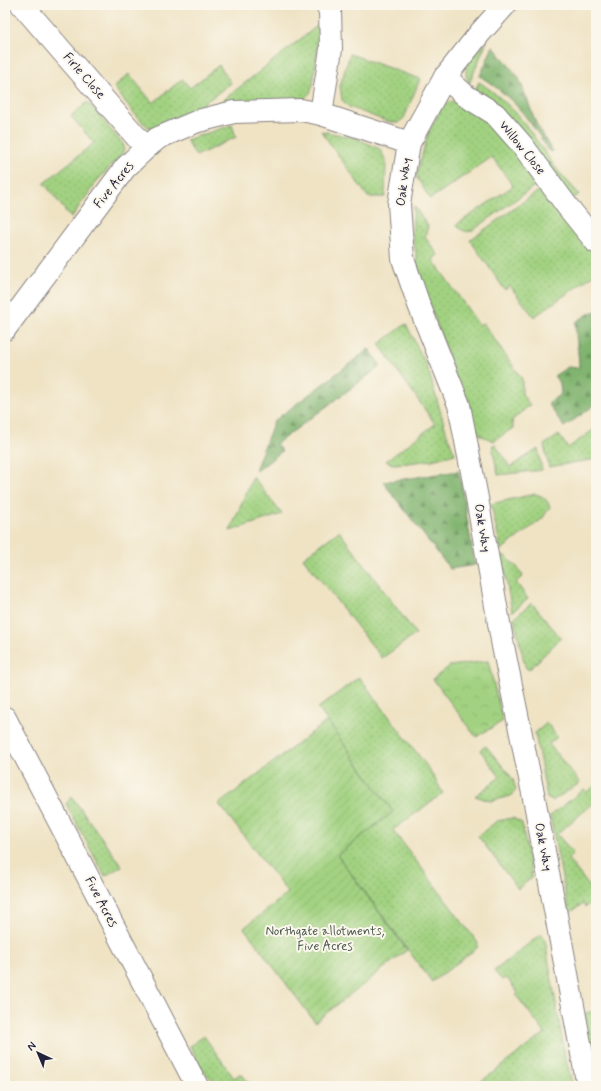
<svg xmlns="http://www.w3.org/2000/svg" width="601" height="1091" font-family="Mynerve,sans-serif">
<defs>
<pattern id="grass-dots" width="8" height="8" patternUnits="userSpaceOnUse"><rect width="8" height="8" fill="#a2d281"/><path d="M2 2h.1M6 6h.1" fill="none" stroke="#8bb470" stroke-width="1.8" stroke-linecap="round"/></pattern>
<pattern id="forest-firs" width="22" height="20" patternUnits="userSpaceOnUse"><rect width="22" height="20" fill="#81b46f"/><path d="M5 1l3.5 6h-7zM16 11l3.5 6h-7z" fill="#69925c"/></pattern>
<pattern id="park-crowns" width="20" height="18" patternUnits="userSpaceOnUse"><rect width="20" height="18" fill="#a2d281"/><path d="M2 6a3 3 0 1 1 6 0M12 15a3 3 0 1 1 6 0" fill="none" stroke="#8bb470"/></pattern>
<pattern id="garden-furrows" width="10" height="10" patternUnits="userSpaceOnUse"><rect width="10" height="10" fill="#a2d281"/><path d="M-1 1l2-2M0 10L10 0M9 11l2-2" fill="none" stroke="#8bb470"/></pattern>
</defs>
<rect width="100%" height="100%" fill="#fbf7ec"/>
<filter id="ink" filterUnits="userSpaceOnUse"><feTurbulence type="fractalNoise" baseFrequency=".025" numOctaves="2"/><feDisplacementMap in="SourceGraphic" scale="8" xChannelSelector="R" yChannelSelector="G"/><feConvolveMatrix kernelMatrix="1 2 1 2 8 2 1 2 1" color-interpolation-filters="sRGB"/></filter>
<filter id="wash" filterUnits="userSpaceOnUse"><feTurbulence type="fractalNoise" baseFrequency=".012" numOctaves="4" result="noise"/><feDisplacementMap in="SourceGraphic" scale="16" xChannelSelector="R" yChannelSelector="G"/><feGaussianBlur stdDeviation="0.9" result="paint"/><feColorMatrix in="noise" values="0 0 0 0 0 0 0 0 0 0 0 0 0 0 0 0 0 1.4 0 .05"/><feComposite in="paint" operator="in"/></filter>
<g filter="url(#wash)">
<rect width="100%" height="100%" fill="#efe3c4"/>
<g fill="url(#grass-dots)" stroke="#627a5e">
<polygon points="317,26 319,37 313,85 310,93 304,99 212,109"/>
<polygon points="487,41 469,84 466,76 466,65"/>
<polygon points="350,54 420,79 404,118 398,123 386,121 349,107 342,100 340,86"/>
<polygon points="219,65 231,83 195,110 160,130 149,128 136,116 114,87 129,74 153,103 182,79 190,88"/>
<polygon points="479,82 492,91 506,103 523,121 558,171 579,194 574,198 474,92"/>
<path d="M451,101l15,4 17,12 23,22 34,43 -68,49c-6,2 -11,-1 -16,-6l57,-39 -21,-29 -62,42 -14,-23 12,-42 15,-29z"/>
<polygon points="88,102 123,144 124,147 123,153 97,181 71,218 44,183 94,143 71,116"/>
<polygon points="232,125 236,137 196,156 186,140"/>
<polygon points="321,131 356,138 380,149 386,161 385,197 368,197"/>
<polygon points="544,187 596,257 596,273 534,317 510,286 505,290 470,240"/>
<polygon points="414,206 428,226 425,237 438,255 433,260 479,325 483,323 522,379 522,394 530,405 512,420 513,428 494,441 480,435 468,412 417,269 417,257 412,235"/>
<polygon points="406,324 427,366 447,434 455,454 432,460 408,463 393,464 386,461 435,424 379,344"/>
<polygon points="596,428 596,459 549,467 544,445 559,435 568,448"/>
<polygon points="495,444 510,467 538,449 542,470 498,475 492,446"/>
<polygon points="253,477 282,514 230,531"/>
<path d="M534,494c8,1 13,5 16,13l-8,12 -41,31 -10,-46z"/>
<polygon points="339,531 416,634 382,658 303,558"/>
<polygon points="504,555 517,567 523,576 516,582 528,599 512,612 502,557"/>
<polygon points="532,603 561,638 531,668 527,669 525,666 514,618"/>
<polygon points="359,677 429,769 443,793 393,830 478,943 477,948 432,982 337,855 393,812 318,708"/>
<polygon points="547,723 557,737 549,744 580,783 552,801 547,798 535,733"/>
<polygon points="486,746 513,779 516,790 511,796 490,801 475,796 500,777 480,750"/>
<polygon points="596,785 596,801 557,834 573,853 568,859 596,895 596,899 585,907 583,904 569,913 550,816 584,789 587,792"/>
<polygon points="72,797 122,866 105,876 66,804"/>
<polygon points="513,818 522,823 532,877 518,889 478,836 497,821"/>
<polygon points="541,934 545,940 565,1056 573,1086 475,1086 545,1033 516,995 518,993 506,977 502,980 494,971"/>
<polygon points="595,1011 596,1013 596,1080 585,1013"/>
<polygon points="204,1036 234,1078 241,1073 251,1086 219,1086 203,1071 190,1046"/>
</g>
<g fill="url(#forest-firs)" stroke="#526b55">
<path d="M493,46l26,32 17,45 16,28 -2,1c-11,-17 -22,-34 -36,-49 -10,-10 -22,-19 -34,-27z"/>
<path d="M596,311v93l-32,23 -16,-24 13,-9 -1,-11 -6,-7 14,-9 11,1c0,-15 -4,-31 -3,-46l14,-9z"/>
<polygon points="369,349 381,366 276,444 282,451 257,471 255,470 274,421"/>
<polygon points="459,471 475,565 450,569 383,482"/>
</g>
<polygon fill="url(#park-crowns)" stroke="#627a5e" points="488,661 503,721 476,737 433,679 450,666"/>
<polygon fill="url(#garden-furrows)" stroke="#627a5e" points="327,721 393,812 337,855 407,950 315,1022 244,928 288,893 219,804"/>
</g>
<g filter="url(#ink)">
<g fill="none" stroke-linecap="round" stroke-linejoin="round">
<defs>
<g id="street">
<polyline points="22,5 146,148"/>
<polyline points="505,5 480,33 445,77 409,143 399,204 403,259 419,305 459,405 477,498 503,646 535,803 588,1086"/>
<polyline points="445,77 466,96 495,114 523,146 567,206 596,242"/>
<polyline points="321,114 331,49 330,11 327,5"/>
<polyline points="5,329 125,168 146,148 158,138 198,121 234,112 301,110 321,114 409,143"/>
<polyline points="5,718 197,1086"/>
</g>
</defs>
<use href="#street" stroke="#888280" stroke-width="24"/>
<use href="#street" stroke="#fff" stroke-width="22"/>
</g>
</g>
<g text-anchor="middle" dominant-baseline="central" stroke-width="4" stroke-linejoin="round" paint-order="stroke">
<g font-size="13" fill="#22223b" stroke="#fbf7ec">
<text transform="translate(84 76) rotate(49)">Firle Close</text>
<text transform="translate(522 148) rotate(51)">Willow Close</text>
<text transform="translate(404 182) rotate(-83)">Oak Way</text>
<text transform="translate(114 185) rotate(-51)">Five Acres</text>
<text transform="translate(482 528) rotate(81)">Oak Way</text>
<text transform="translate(543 847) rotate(79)">Oak Way</text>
<text transform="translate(101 902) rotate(62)">Five Acres</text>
</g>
<g font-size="13" fill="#485750" stroke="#fbf7ec">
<text x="325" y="931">Northgate allotments,<tspan x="325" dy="15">Five Acres</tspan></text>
</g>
</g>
<rect width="601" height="1091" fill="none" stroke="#fbf7ec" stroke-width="20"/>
<g transform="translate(38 1053) rotate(316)" stroke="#fbf7ec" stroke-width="3" paint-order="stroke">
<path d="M0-3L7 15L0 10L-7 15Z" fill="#22223b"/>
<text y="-6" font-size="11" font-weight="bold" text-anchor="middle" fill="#22223b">N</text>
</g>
</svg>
